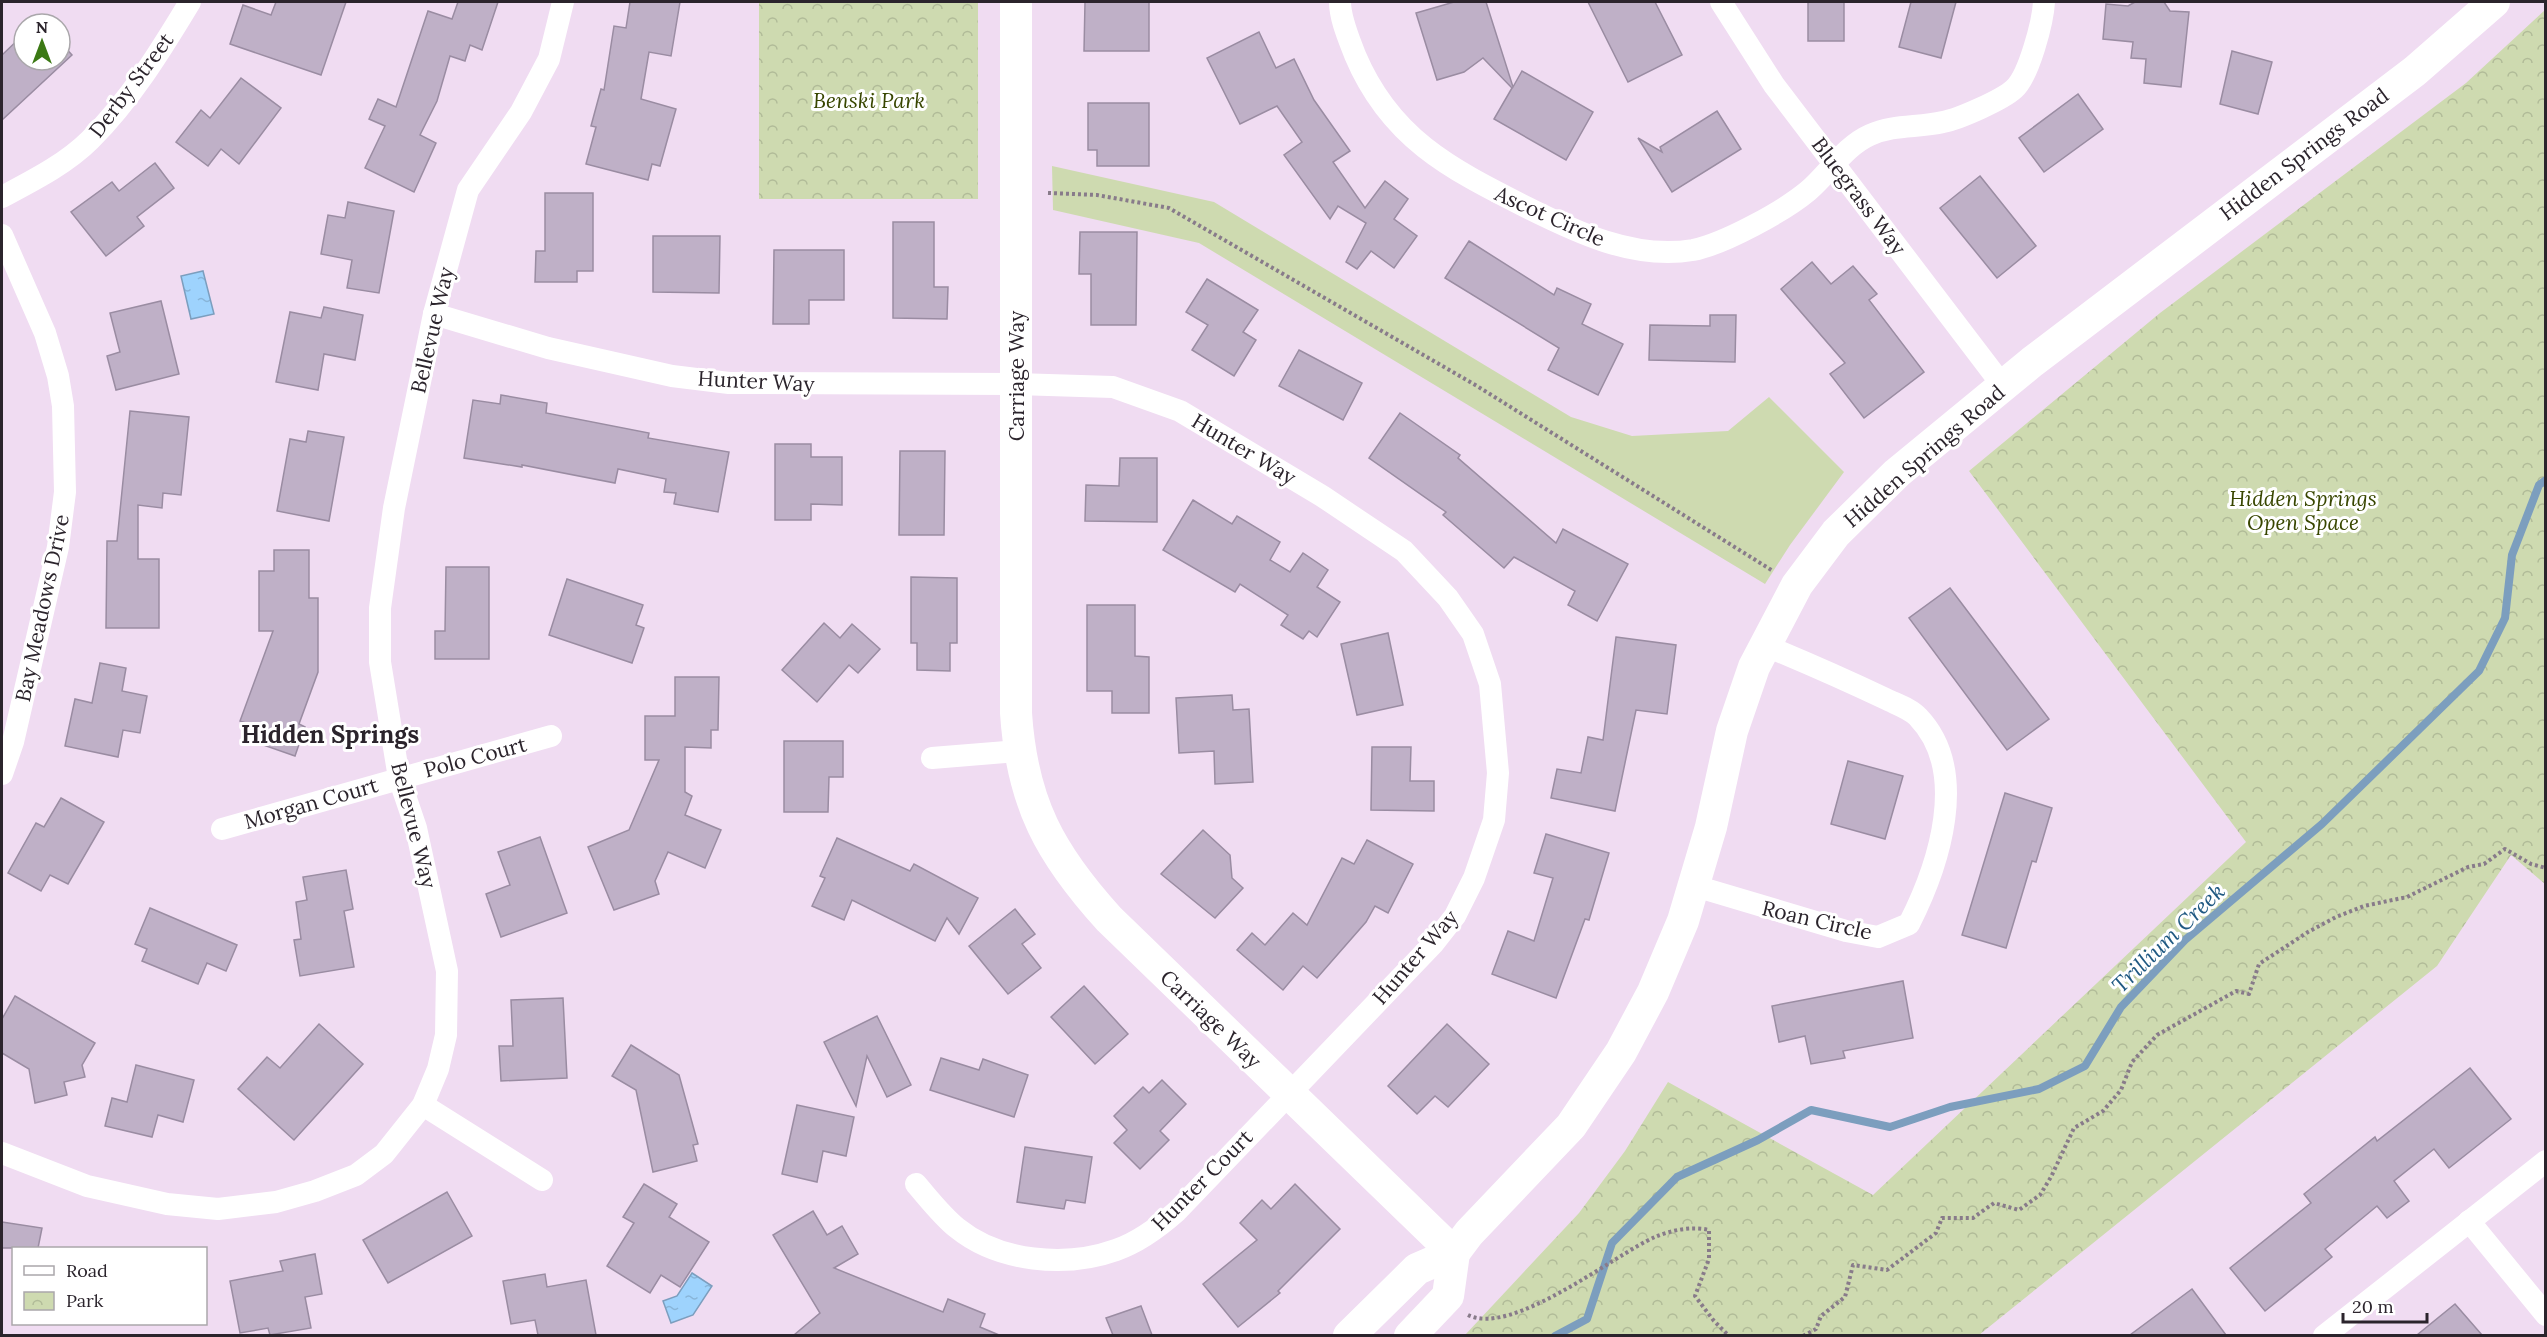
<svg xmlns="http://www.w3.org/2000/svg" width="2547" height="1337" font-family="Lora,serif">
<defs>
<pattern id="park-crowns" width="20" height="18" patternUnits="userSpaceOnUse" patternTransform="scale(1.5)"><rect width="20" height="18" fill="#cedab0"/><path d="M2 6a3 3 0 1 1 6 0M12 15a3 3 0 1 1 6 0" fill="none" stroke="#b1bb98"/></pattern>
<pattern id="water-ripples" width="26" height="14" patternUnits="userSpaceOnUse" patternTransform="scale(1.5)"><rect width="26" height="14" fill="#9ed3fd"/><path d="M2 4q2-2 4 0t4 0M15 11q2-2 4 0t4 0" fill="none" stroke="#88b5d9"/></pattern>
</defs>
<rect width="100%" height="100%" fill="#f0dcf2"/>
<polygon fill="#cedab0" points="1052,166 1214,202 1571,417 1632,436 1728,431 1769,397 1844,472 1790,545 1765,584 1199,243 1053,210"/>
<g fill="url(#park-crowns)">
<rect x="759" y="2" width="219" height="197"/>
<polygon points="2545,10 2545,884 2511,855 2437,966 1979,1335 1465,1335 1579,1213 1625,1151 1668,1082 1873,1195 2246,842 1969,471 2160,313 2466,83"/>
</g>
<g fill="url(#water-ripples)" stroke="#7c9ebe" stroke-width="1.5">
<polygon points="203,271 214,314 191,319 181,276"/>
<polygon points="692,1273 712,1286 693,1315 671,1323 663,1301 677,1296"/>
</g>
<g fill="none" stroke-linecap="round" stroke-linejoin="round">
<polyline stroke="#7c9ebe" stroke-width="8" points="1555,1336 1587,1319 1612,1243 1677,1177 1758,1140 1811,1110 1890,1127 1950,1107 2039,1089 2085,1066 2121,1007 2185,940 2322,824 2479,671 2505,618 2512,555 2539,485 2546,480"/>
</g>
<g fill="#bfb0c7" stroke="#9a8ca2" stroke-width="1.5">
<polygon points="276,2 346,2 321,75 230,44 243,5 271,15"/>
<polygon points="458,2 498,2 482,50 470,45 465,61 450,56 437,101 420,135 436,143 414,192 365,168 385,126 369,119 378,99 396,107 428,11 452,19"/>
<polygon points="630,2 680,2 671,56 649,52 641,99 676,109 660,166 652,164 648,180 586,164 596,127 591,126 601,89 604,90 614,26 626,28"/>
<polygon points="1085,2 1149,2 1149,51 1084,51"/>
<polygon points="1454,2 1486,2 1513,87 1522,71 1593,112 1566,160 1494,119 1512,88 1483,58 1464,72 1437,80 1416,13"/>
<polygon points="1588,2 1655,2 1682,55 1628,82"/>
<rect x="1808" y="2" width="36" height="39"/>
<polygon points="1911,2 1956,2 1941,58 1899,47"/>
<polygon points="2135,2 2164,2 2170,11 2189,12 2181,87 2144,83 2146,59 2131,58 2133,42 2103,39 2106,4 2128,6"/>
<polygon points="1259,32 1276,68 1294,59 1314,100 1350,151 1333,162 1365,208 1385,181 1408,199 1394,219 1417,236 1394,268 1371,251 1357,269 1346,262 1366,223 1338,206 1330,219 1284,155 1302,142 1277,106 1240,124 1207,58"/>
<polygon points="24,34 24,60 60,60 60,42 72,55 2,120 2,55"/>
<polygon points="2232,51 2272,62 2258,114 2220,104"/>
<polygon points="241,78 281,108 239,164 221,149 208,166 176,142 201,110 210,118"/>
<polygon points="2078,94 2103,129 2044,172 2019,138"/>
<polygon points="1088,103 1149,103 1149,166 1097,166 1097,150 1088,150"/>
<polygon points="1717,111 1741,149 1672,192 1638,138 1662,152 1660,147"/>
<polygon points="155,163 174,188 137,217 144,226 106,256 71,212 112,182 119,191"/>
<polygon points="1980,176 2036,246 1997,278 1940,208"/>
<polygon points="545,193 593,193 593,271 577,271 577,282 535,282 536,251 545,251"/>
<polygon points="348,202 394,211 379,293 347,288 352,260 321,254 328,215 345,218"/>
<polygon points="893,222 934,222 934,287 948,287 947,319 893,318"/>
<polygon points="1080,232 1137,232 1136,325 1091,325 1091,274 1079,274"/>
<polygon points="653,236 720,236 719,293 653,292"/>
<polygon points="1469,241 1554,295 1557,288 1591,304 1582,324 1623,344 1598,395 1548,370 1559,348 1445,278"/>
<polygon points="774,250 844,250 844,300 809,300 809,324 773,324"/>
<polygon points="1812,262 1831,284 1853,266 1877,294 1869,300 1924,372 1864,418 1830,374 1845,363 1781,289"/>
<polygon points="1207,279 1258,310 1243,332 1256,340 1234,376 1192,350 1208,325 1186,312"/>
<polygon points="161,301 179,374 116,390 107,356 120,352 110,313"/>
<polygon points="324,307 363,315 355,360 324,354 318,390 276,382 290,312 321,318"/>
<polygon points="1710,315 1736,315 1735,362 1649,360 1650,325 1710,326"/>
<polygon points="1299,350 1362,383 1343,420 1279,386"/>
<polygon points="501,395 547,403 546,413 649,433 648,438 729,452 718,512 674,504 676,493 664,492 666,479 618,469 615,483 522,465 522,467 464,458 473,400 500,404"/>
<polygon points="130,411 189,417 181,495 163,493 162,508 138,505 138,559 159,559 159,628 106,628 107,541 117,541"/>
<polygon points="1400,413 1460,455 1458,458 1556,543 1563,529 1628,564 1597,621 1568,605 1575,591 1514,557 1504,568 1443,515 1446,512 1369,458"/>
<polygon points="308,431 344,437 329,521 277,511 290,439 306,442"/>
<polygon points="775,444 811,444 811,457 842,457 842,505 811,504 811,520 775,520"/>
<polygon points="900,451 945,451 944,535 899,535"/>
<polygon points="1120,458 1157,458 1157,522 1085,521 1086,485 1119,486"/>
<polygon points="1193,500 1232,524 1237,516 1280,542 1270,560 1290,572 1303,553 1328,570 1317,587 1340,602 1317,637 1309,631 1303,639 1281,625 1288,615 1240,584 1235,592 1163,550"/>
<polygon points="274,550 309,550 309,598 318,598 318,672 299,724 305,727 295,756 252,741 257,727 240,721 273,631 259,631 259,571 274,571"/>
<polygon points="446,567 489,567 489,659 435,659 435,631 445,631"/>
<polygon points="911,577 957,578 957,643 950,643 950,671 917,670 917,643 911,643"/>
<polygon points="567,579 643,605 636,625 644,628 632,663 549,635"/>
<polygon points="1950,588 2049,719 2007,750 1909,618"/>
<polygon points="1087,605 1135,605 1135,656 1149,657 1149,713 1112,713 1112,691 1087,691"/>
<polygon points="824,623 840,638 852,624 880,649 858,673 849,665 817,702 782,670"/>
<polygon points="1388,633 1403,705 1357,715 1341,644"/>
<polygon points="1616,637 1676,645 1667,714 1636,710 1615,811 1551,798 1557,769 1581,773 1588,737 1603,740"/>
<polygon points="100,663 126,668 122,691 147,696 140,733 123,730 118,757 65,746 75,699 92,703"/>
<polygon points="675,677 719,677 718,730 711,730 711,748 685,747 685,792 692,796 685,815 721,830 705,868 668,852 655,881 659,894 614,910 588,847 629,830 659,760 645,760 645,716 675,716"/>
<polygon points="1232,695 1233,710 1249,709 1253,782 1215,784 1214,751 1179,753 1176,698"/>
<polygon points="784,741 843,741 843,777 829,777 828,812 784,812"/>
<polygon points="1372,747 1411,747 1410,781 1434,781 1434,811 1371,810"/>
<polygon points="1848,761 1903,776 1885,839 1831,824"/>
<polygon points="2005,793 2052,808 2036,862 2032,861 2006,948 1962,935"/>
<polygon points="61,798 104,822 68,884 50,875 41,891 8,873 36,823 44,827"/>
<polygon points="1203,830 1230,855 1232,878 1243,888 1215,918 1161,874"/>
<polygon points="1546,834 1609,853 1589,920 1585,919 1556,998 1492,974 1508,931 1534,941 1553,878 1534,873"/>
<polygon points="540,837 567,913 501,937 486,894 510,885 498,852"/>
<polygon points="837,838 910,871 914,864 978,898 959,934 947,918 935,941 852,900 844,920 812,906 825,878 820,876"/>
<polygon points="1367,840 1413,864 1388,913 1375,906 1366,922 1317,978 1303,966 1283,990 1237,950 1252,933 1265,945 1293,913 1307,925 1342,858 1354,864"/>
<polygon points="346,870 353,909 344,911 354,967 300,976 294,940 301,939 296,902 307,900 303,877"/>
<polygon points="150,908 237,945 226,971 207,963 198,984 142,961 147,949 135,944"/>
<polygon points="1015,909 1035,934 1022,944 1041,968 1008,994 969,946"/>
<polygon points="1903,981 1913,1038 1843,1051 1845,1058 1811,1064 1805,1036 1779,1042 1772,1006"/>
<polygon points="1084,986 1128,1034 1095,1064 1051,1017"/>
<polygon points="15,996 95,1043 82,1065 85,1077 64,1082 67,1095 35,1103 29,1069 2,1053 2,1019"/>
<polygon points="563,998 567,1078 501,1081 499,1046 513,1046 511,1000"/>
<polygon points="877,1016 911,1085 887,1097 867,1056 856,1106 824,1042"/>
<polygon points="319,1024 363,1064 294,1140 238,1089 267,1057 280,1068"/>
<polygon points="1447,1024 1489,1064 1448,1107 1435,1096 1417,1114 1388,1086"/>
<polygon points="631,1045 679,1075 698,1144 693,1145 697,1161 653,1172 636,1090 612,1076"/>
<polygon points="941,1058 979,1070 983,1059 1028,1075 1014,1117 930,1090"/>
<polygon points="136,1065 194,1080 183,1122 158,1115 152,1137 105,1126 112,1098 127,1102"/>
<polygon points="2470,1068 2511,1119 2449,1168 2434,1149 2394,1181 2409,1201 2387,1218 2377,1206 2325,1249 2332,1257 2265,1311 2230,1268 2311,1203 2304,1194 2375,1137 2377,1141"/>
<polygon points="1162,1080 1186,1104 1160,1131 1169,1140 1140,1169 1114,1143 1127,1130 1114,1116 1143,1087 1149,1093"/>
<polygon points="797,1105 854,1117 846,1156 823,1151 817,1182 782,1174"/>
<polygon points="1025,1147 1092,1157 1085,1203 1066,1200 1064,1209 1017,1202"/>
<polygon points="644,1184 677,1204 669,1217 709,1242 680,1287 661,1275 650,1293 607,1266 634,1223 623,1217"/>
<polygon points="1295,1184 1340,1229 1278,1291 1280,1293 1238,1327 1203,1284 1257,1240 1240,1223 1262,1200 1271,1209"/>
<polygon points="447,1192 472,1236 388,1283 363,1240"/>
<polygon points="813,1211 827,1235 842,1226 858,1254 834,1268 943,1312 948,1299 985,1314 980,1327 999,1335 794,1335 820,1313 773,1235"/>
<polygon points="2,1222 42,1228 38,1248 2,1248"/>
<polygon points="315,1254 322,1294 305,1297 311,1328 270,1335 268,1328 240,1333 230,1281 283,1271 280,1261"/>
<polygon points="545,1274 547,1287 586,1280 596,1335 538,1335 535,1320 511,1324 503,1281"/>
<polygon points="2192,1289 2226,1335 2130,1335"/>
<polygon points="2455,1304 2482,1335 2417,1335"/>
<polygon points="1141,1306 1152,1335 1113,1335 1106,1318"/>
</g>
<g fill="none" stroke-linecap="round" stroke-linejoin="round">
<g stroke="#887b8a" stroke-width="4" stroke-dasharray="3 3" stroke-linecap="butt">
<polyline points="1048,193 1097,195 1169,208 1477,386 1773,571"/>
<path d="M1468,1315c44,22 146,-60 187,-78 16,-7 37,-11 54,-7v29l-14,37 19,25 15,15"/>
<polyline points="1803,1336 1816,1329 1821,1316 1845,1297 1853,1265 1887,1270 1936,1233 1942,1218 1973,1218 1994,1203 2019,1210 2040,1195 2051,1177 2074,1128 2103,1111 2121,1090 2132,1062 2157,1035 2236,991 2249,994 2259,964 2308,932 2336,917 2364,906 2407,897 2468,867 2484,864 2505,849 2531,864 2546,868"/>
</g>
<g stroke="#fff" stroke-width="22">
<path d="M1340,2c0,17 9,37 15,53 35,83 94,113 169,151 52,26 109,54 169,44 31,-6 91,-39 115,-59 21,-18 37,-45 62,-56 24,-11 48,-7 73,-13 16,-3 59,-22 71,-33 15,-13 29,-68 30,-87"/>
<polyline points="1721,2 1774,85 2003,386"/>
<path d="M2,197c30,-16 64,-33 88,-57 41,-41 71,-90 100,-138"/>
<polyline points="2,235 45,333 58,376 63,406 65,492 58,547 13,742 2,774"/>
<path d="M434,314l114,34 124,28 57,7 287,1 97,3 67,24 142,85 82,55 44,47 25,36 17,50 8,89 -4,47 -20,58 -19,38 -22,28 -256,267c-18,16 -38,31 -61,39 -50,18 -117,12 -159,-22 -15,-12 -28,-29 -41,-44"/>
<polyline points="932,758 1019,751"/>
<polyline points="222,829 551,736"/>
<path d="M1695,886l151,45 32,6 31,-13c30,-59 61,-153 9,-207 -7,-8 -22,-13 -32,-18 -40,-19 -81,-37 -122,-54"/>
<polyline points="423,1105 542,1180"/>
<polyline points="2,1153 87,1186 167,1204 218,1209 276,1202 315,1191 356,1175 384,1154 423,1105 438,1069 446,1035 447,971 416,828 399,778 380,662 380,608 394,508 434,314 468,190 521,112 549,59 563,2"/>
<polyline points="2469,1221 2546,1315"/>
<polyline points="2324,1336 2546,1161"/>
</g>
<g stroke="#fff" stroke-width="32">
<path d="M1016,2v711c6,90 34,141 93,206l345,334"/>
<polyline points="1349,1336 1417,1269 1454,1253 1469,1233 1571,1126 1621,1052 1653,992 1683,921 1711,827 1732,731 1754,667 1797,585 1836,533 1897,473 2032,362 2415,71 2494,2"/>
<polyline points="1410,1336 1448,1296 1454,1253"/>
</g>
</g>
<g text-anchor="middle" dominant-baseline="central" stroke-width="6" stroke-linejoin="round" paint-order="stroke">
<g font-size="21" fill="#2b242c" stroke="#fff">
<text transform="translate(131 85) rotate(-53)">Derby Street</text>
<text transform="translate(2304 154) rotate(-37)">Hidden Springs Road</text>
<text transform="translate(1859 196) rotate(53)">Bluegrass Way</text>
<text transform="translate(1550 216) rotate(24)">Ascot Circle</text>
<text transform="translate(432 330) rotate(-77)">Bellevue Way</text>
<text transform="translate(1016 376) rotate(-90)">Carriage Way</text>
<text transform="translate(756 381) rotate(3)">Hunter Way</text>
<text transform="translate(1244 449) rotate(31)">Hunter Way</text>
<text transform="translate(1924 456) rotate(-41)">Hidden Springs Road</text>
<text transform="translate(42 608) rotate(-78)">Bay Meadows Drive</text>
<text transform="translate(475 757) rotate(-15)">Polo Court</text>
<text transform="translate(311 803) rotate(-16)">Morgan Court</text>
<text transform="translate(414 825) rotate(76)">Bellevue Way</text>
<text transform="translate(1817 920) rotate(13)">Roan Circle</text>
<text transform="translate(1415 957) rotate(-49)">Hunter Way</text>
<text transform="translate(1211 1019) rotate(44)">Carriage Way</text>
<text transform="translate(1202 1180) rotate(-45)">Hunter Court</text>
</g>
<g font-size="21" font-style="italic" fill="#384600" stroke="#fff">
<text x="869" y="100">Benski Park</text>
<text x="2303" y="498">Hidden Springs<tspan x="2303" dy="24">Open Space</tspan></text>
</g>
<g font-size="22" font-style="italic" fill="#205982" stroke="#fff">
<text transform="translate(2168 938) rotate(-44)">Trillium Creek</text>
</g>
<g font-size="24" font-weight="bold" fill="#2b242c" stroke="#fff">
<text x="330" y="734">Hidden Springs</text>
</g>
</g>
<rect width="2547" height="1337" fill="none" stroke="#2b242c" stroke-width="6"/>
<rect x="12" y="1247" width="195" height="78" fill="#ffffff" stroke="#aaa7ab" stroke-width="1.5"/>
<rect x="24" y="1266" width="30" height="9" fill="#ffffff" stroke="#aaa7ab" stroke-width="1.5"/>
<text x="66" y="1277" font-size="18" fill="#2b242c">Road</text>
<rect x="24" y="1292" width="30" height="18" fill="url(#park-crowns)" stroke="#aaa7ab" stroke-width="1.5"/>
<text x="66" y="1307" font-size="18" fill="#2b242c">Park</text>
<g transform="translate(42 42)"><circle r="28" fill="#ffffff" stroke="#aaa7ab" stroke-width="1.5"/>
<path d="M0-4.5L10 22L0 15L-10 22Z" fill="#3b7914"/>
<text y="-9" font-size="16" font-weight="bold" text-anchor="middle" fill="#2b242c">N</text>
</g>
<path d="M2343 1313v9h84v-9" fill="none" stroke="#2b242c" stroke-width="3"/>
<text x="2352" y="1313" font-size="18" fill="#2b242c" stroke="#ffffff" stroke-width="4.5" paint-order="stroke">20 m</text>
</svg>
